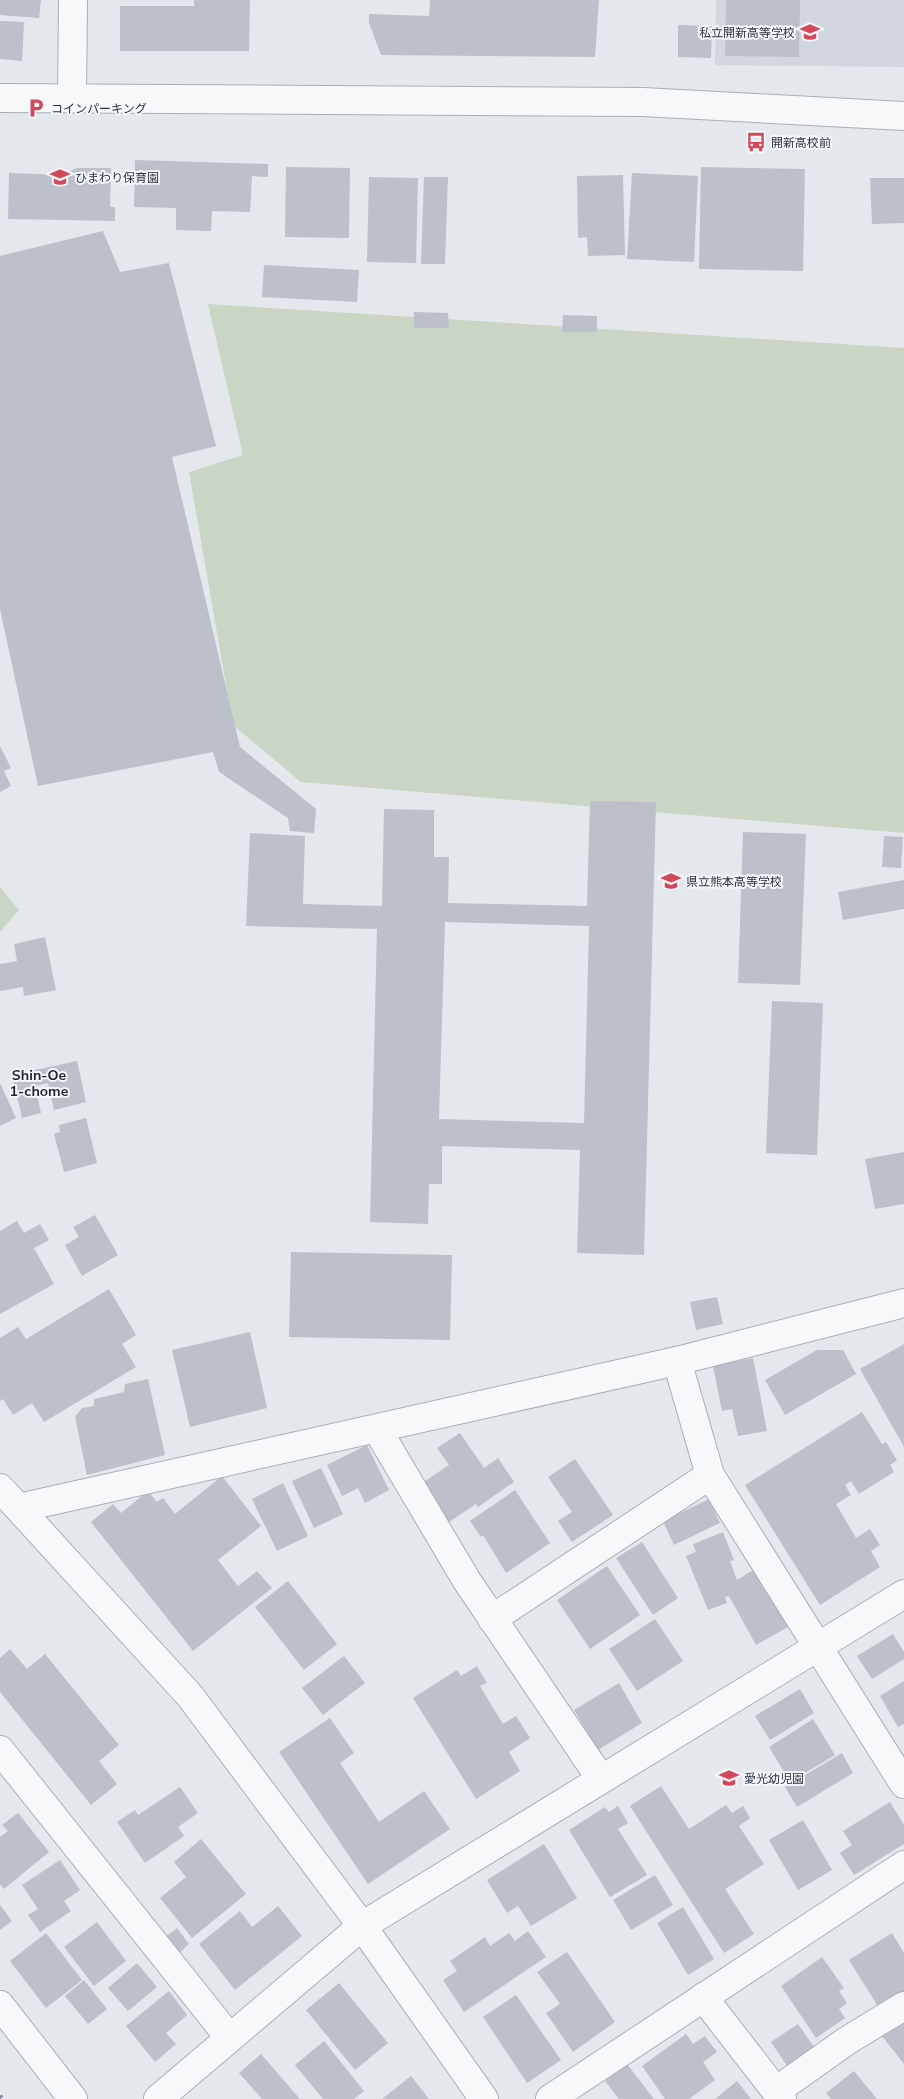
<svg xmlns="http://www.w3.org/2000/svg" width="904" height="2099" font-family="Mulish,'Noto Sans JP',sans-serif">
<rect width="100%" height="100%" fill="#e4e7ec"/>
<polygon fill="#d2d6de" points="716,0 904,0 904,67 715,65"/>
<g fill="#c9d6c5">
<polygon points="208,304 904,348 904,833 301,782 233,725 189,472 243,455"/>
<polygon points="0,887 19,910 0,932"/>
</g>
<g fill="#bbc0ca" fill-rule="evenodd">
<polygon points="0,0 41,0 39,18 0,15"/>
<polygon points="194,0 250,0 249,51 120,51 120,6 194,6"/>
<polygon points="430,0 599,0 595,57 381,55 369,23 369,14 429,16"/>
<polygon points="726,0 800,0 799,57 725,56"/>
<polygon points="0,21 24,22 22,61 0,59"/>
<polygon points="678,25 712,26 711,58 678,57"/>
<polygon points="135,160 268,164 268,177 252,176 250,212 212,211 211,231 176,230 176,208 134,207"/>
<polygon points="286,167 350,168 349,238 285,237"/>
<polygon points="701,167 805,169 803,271 699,269"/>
<polygon points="77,168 111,168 110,207 115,207 115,221 8,219 9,173 62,175"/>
<polygon points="632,173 698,176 694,262 627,259"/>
<polygon points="623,175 625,255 588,256 587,237 578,238 577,176"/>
<polygon points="369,177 418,178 416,263 367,262"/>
<polygon points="424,177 448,177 445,264 421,264"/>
<polygon points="870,178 904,178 904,223 872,224"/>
<polygon points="103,231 120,272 169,263 216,446 172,457 240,747 316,809 314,833 290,831 288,818 219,772 213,752 38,786 0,609 0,256"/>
<polygon points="264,265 359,270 357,302 262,297"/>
<polygon points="414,312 448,313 449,328 414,328"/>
<polygon points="563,315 597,316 597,332 562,332"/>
<polygon points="0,746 11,768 4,771 11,786 0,792"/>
<path d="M590,801l66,1 -12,453 -67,-2 3,-103 -138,-4v38h-13l-1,40 -58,-2 7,-293 -131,-3 4,-93 55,3 -2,68 79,2 2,-97 50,1v47h15l-1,46 139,3zM445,922l144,4 -5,197 -145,-4z"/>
<polygon points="743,832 806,834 800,985 738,983"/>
<polygon points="884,836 903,837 901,868 882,867"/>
<polygon points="904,880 904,909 843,920 838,892"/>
<polygon points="45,937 56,990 24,996 23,987 0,991 0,964 17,961 14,944"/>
<polygon points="772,1001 823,1003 817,1155 766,1153"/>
<polygon points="77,1061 86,1102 54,1110 48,1083 35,1086 41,1113 22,1118 12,1075"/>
<polygon points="0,1083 16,1118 0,1126"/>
<polygon points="86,1118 97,1163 64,1172 54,1134 60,1132 59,1125"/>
<polygon points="904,1152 904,1204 875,1209 865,1159"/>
<polygon points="95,1215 118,1255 82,1276 65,1245 79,1237 73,1227"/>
<polygon points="17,1221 24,1233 40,1224 49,1240 34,1248 54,1284 0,1314 0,1231"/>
<polygon points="291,1252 452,1255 450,1340 289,1337"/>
<polygon points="109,1289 136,1335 122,1344 136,1367 44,1422 32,1403 13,1415 3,1399 0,1401 0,1338 18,1327 26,1339"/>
<polygon points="717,1297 723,1324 696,1330 690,1302"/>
<polygon points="250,1332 267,1408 190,1427 172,1350"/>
<polygon points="904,1344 904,1447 860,1369"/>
<polygon points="817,1350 843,1350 856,1374 785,1415 765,1380"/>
<polygon points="753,1358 767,1431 738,1436 732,1409 722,1411 713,1366"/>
<polygon points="148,1379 165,1455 87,1475 75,1417 82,1408 94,1406 94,1399 124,1392 125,1384"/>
<polygon points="862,1412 882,1444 886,1442 897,1460 890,1465 894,1472 859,1494 851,1481 845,1485 851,1495 836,1504 856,1538 870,1529 880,1545 871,1551 880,1567 820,1605 745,1485"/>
<polygon points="460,1433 484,1468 498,1458 514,1482 478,1507 476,1504 449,1522 422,1483 449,1465 437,1448"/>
<polygon points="367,1445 389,1490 365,1503 358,1488 342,1496 327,1465"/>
<polygon points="575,1459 613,1515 572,1542 558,1521 572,1512 548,1477"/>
<polygon points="321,1468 343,1514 314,1528 292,1481"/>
<polygon points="222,1476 261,1526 218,1560 238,1586 257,1571 272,1588 193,1651 91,1522 113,1504 121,1513 148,1491 157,1502 163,1498 175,1514"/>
<polygon points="283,1483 308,1536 277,1551 252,1499"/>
<polygon points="515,1490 550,1543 506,1573 483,1535 481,1537 470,1521"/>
<polygon points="709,1499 720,1523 674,1545 663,1521"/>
<polygon points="723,1532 734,1560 730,1561 737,1580 755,1569 788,1627 756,1645 729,1596 725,1597 727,1603 708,1610 686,1556 696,1552 693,1544"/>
<polygon points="642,1542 678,1598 653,1615 616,1558"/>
<polygon points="607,1566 640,1615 590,1649 557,1600"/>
<polygon points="288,1581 337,1644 304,1670 255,1607"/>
<polygon points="655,1619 683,1661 637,1691 609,1649"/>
<polygon points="893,1634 904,1652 904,1659 872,1679 857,1656"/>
<polygon points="10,1649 27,1669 45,1654 119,1745 99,1761 117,1784 91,1805 0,1692 0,1658"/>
<polygon points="344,1656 365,1683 323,1715 302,1688"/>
<polygon points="477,1666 487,1683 480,1686 503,1724 516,1716 530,1738 509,1752 520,1771 476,1799 413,1698 457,1670 461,1676"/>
<polygon points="904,1681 904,1724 898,1727 880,1696"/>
<polygon points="619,1683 642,1723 598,1750 574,1710"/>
<polygon points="800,1689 814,1713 770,1740 755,1716"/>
<polygon points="330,1718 354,1753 340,1763 379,1822 424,1791 450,1829 368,1884 279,1752"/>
<polygon points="813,1719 835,1755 790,1782 769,1747"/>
<polygon points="842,1753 853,1773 797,1807 785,1787"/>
<polygon points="661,1786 689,1829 726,1805 732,1813 743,1806 750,1818 739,1826 764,1864 725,1889 754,1934 724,1953 630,1806"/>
<polygon points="180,1787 198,1813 178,1827 184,1836 145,1863 117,1822 135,1810 138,1815"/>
<polygon points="890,1802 904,1825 904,1844 854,1875 840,1853 852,1845 843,1831"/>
<polygon points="618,1806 628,1823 618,1829 647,1875 610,1897 569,1830 605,1807 609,1812"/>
<polygon points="18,1813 49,1852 4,1889 0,1884 0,1837 8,1831 2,1825"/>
<polygon points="803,1820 832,1870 798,1890 769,1840"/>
<polygon points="201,1839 246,1894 192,1938 160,1898 186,1877 174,1862"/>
<polygon points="544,1844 577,1898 531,1926 518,1906 507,1913 487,1880"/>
<polygon points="60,1860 80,1890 64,1901 71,1911 40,1932 28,1915 38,1909 22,1885"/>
<polygon points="655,1875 673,1905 631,1930 613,1900"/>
<polygon points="0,1905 12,1921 0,1930"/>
<polygon points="278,1906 302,1936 235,1990 199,1944 240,1911 252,1927"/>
<polygon points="683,1907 714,1959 688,1975 657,1923"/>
<polygon points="97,1922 126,1961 94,1986 64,1947"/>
<polygon points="177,1928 189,1944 177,1955 164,1938"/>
<polygon points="528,1931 546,1957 464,2012 443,1980 457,1971 450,1961 485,1937 490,1946 509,1933 515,1941"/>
<polygon points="46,1933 82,1980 46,2008 10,1961"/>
<polygon points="892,1933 904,1953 904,1992 879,2008 849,1960"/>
<polygon points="567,1952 615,2022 573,2052 546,2013 560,2004 537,1972"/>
<polygon points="822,1957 844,1988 839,1991 847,2003 839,2009 845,2018 816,2038 781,1986"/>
<polygon points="137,1963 157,1987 128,2011 108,1988"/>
<polygon points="84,1980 107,2009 88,2024 65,1996"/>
<polygon points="339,1983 388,2043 355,2070 306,2010"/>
<polygon points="169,1991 187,2015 166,2033 176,2044 155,2062 126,2026"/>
<polygon points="516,1995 561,2060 527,2083 483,2017"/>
<polygon points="904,2018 904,2064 882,2036"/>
<polygon points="798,2024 814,2047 787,2066 771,2042"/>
<polygon points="686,2034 693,2044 705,2036 717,2052 703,2062 715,2080 689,2099 665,2099 642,2066"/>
<polygon points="324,2041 364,2091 354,2099 323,2099 295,2065"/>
<polygon points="261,2054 300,2099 262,2099 239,2073"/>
<polygon points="627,2064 654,2099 619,2099 605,2081"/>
<polygon points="854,2071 877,2099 831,2099 826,2093"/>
<polygon points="411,2076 429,2099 382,2099"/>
<polygon points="737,2081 751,2099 715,2099"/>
</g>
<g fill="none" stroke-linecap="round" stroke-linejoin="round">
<defs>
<g id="minor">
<polyline points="0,98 643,102 904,116"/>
<polyline points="72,98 73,0"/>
<polyline points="677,1361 710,1475 904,1784"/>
<polyline points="377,1429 467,1581 601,1779"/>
<polyline points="0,1488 190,1696 362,1926 484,2099"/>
<polyline points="19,1508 677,1361 904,1303"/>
<polyline points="492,1619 710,1475"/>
<polyline points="0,1750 229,2037"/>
<polyline points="703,1997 782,2099"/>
<polyline points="0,2005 73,2099"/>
<polyline points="776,2091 848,2040 904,2006"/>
<polyline points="158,2099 362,1926 904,1594"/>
<polyline points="550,2099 904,1865"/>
</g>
</defs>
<use href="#minor" stroke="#a9aeb7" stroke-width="30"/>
<use href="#minor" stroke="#f7f8fa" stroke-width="28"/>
<polyline stroke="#7d8696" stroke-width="4" stroke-dasharray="2.5 5" stroke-linecap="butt" points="0,2096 3,2099"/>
</g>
<defs>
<symbol id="school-bare" viewBox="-9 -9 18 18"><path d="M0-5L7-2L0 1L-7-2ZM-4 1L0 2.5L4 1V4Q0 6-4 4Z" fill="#d1495b" stroke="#f4f6f9" stroke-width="2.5" paint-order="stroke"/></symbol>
<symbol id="parking-bare" viewBox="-9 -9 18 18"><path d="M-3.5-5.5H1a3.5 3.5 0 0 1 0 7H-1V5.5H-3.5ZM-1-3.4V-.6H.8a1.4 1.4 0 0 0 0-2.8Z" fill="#d1495b" stroke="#f4f6f9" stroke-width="2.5" paint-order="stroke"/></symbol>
<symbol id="bus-bare" viewBox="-9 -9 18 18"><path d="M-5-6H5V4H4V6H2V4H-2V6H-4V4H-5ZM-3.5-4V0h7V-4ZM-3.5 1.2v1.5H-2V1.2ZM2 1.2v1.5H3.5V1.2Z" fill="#d1495b" stroke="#f4f6f9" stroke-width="2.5" paint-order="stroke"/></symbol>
</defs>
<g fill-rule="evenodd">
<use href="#school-bare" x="796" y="18" width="28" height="28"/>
<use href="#parking-bare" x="22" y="94" width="28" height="28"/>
<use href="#bus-bare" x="742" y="128" width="28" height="28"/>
<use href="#school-bare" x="46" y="163" width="28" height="28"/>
<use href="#school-bare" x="657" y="867" width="28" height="28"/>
<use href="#school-bare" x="715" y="1764" width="28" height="28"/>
</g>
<g text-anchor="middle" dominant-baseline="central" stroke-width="4" stroke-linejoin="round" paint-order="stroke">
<g font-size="12" fill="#2b3445" stroke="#f4f6f9" text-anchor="start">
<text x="795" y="32" text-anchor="end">私立開新高等学校</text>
<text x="51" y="108">コインパーキング</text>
<text x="771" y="142">開新高校前</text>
<text x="75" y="177">ひまわり保育園</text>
<text x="686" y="881">県立熊本高等学校</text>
<text x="744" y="1778">愛光幼児園</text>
</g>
<g font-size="14" font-weight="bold" fill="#1d2536" stroke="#f4f6f9">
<text x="39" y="1075">Shin-Oe<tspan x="39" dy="16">1-chome</tspan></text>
</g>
</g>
</svg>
